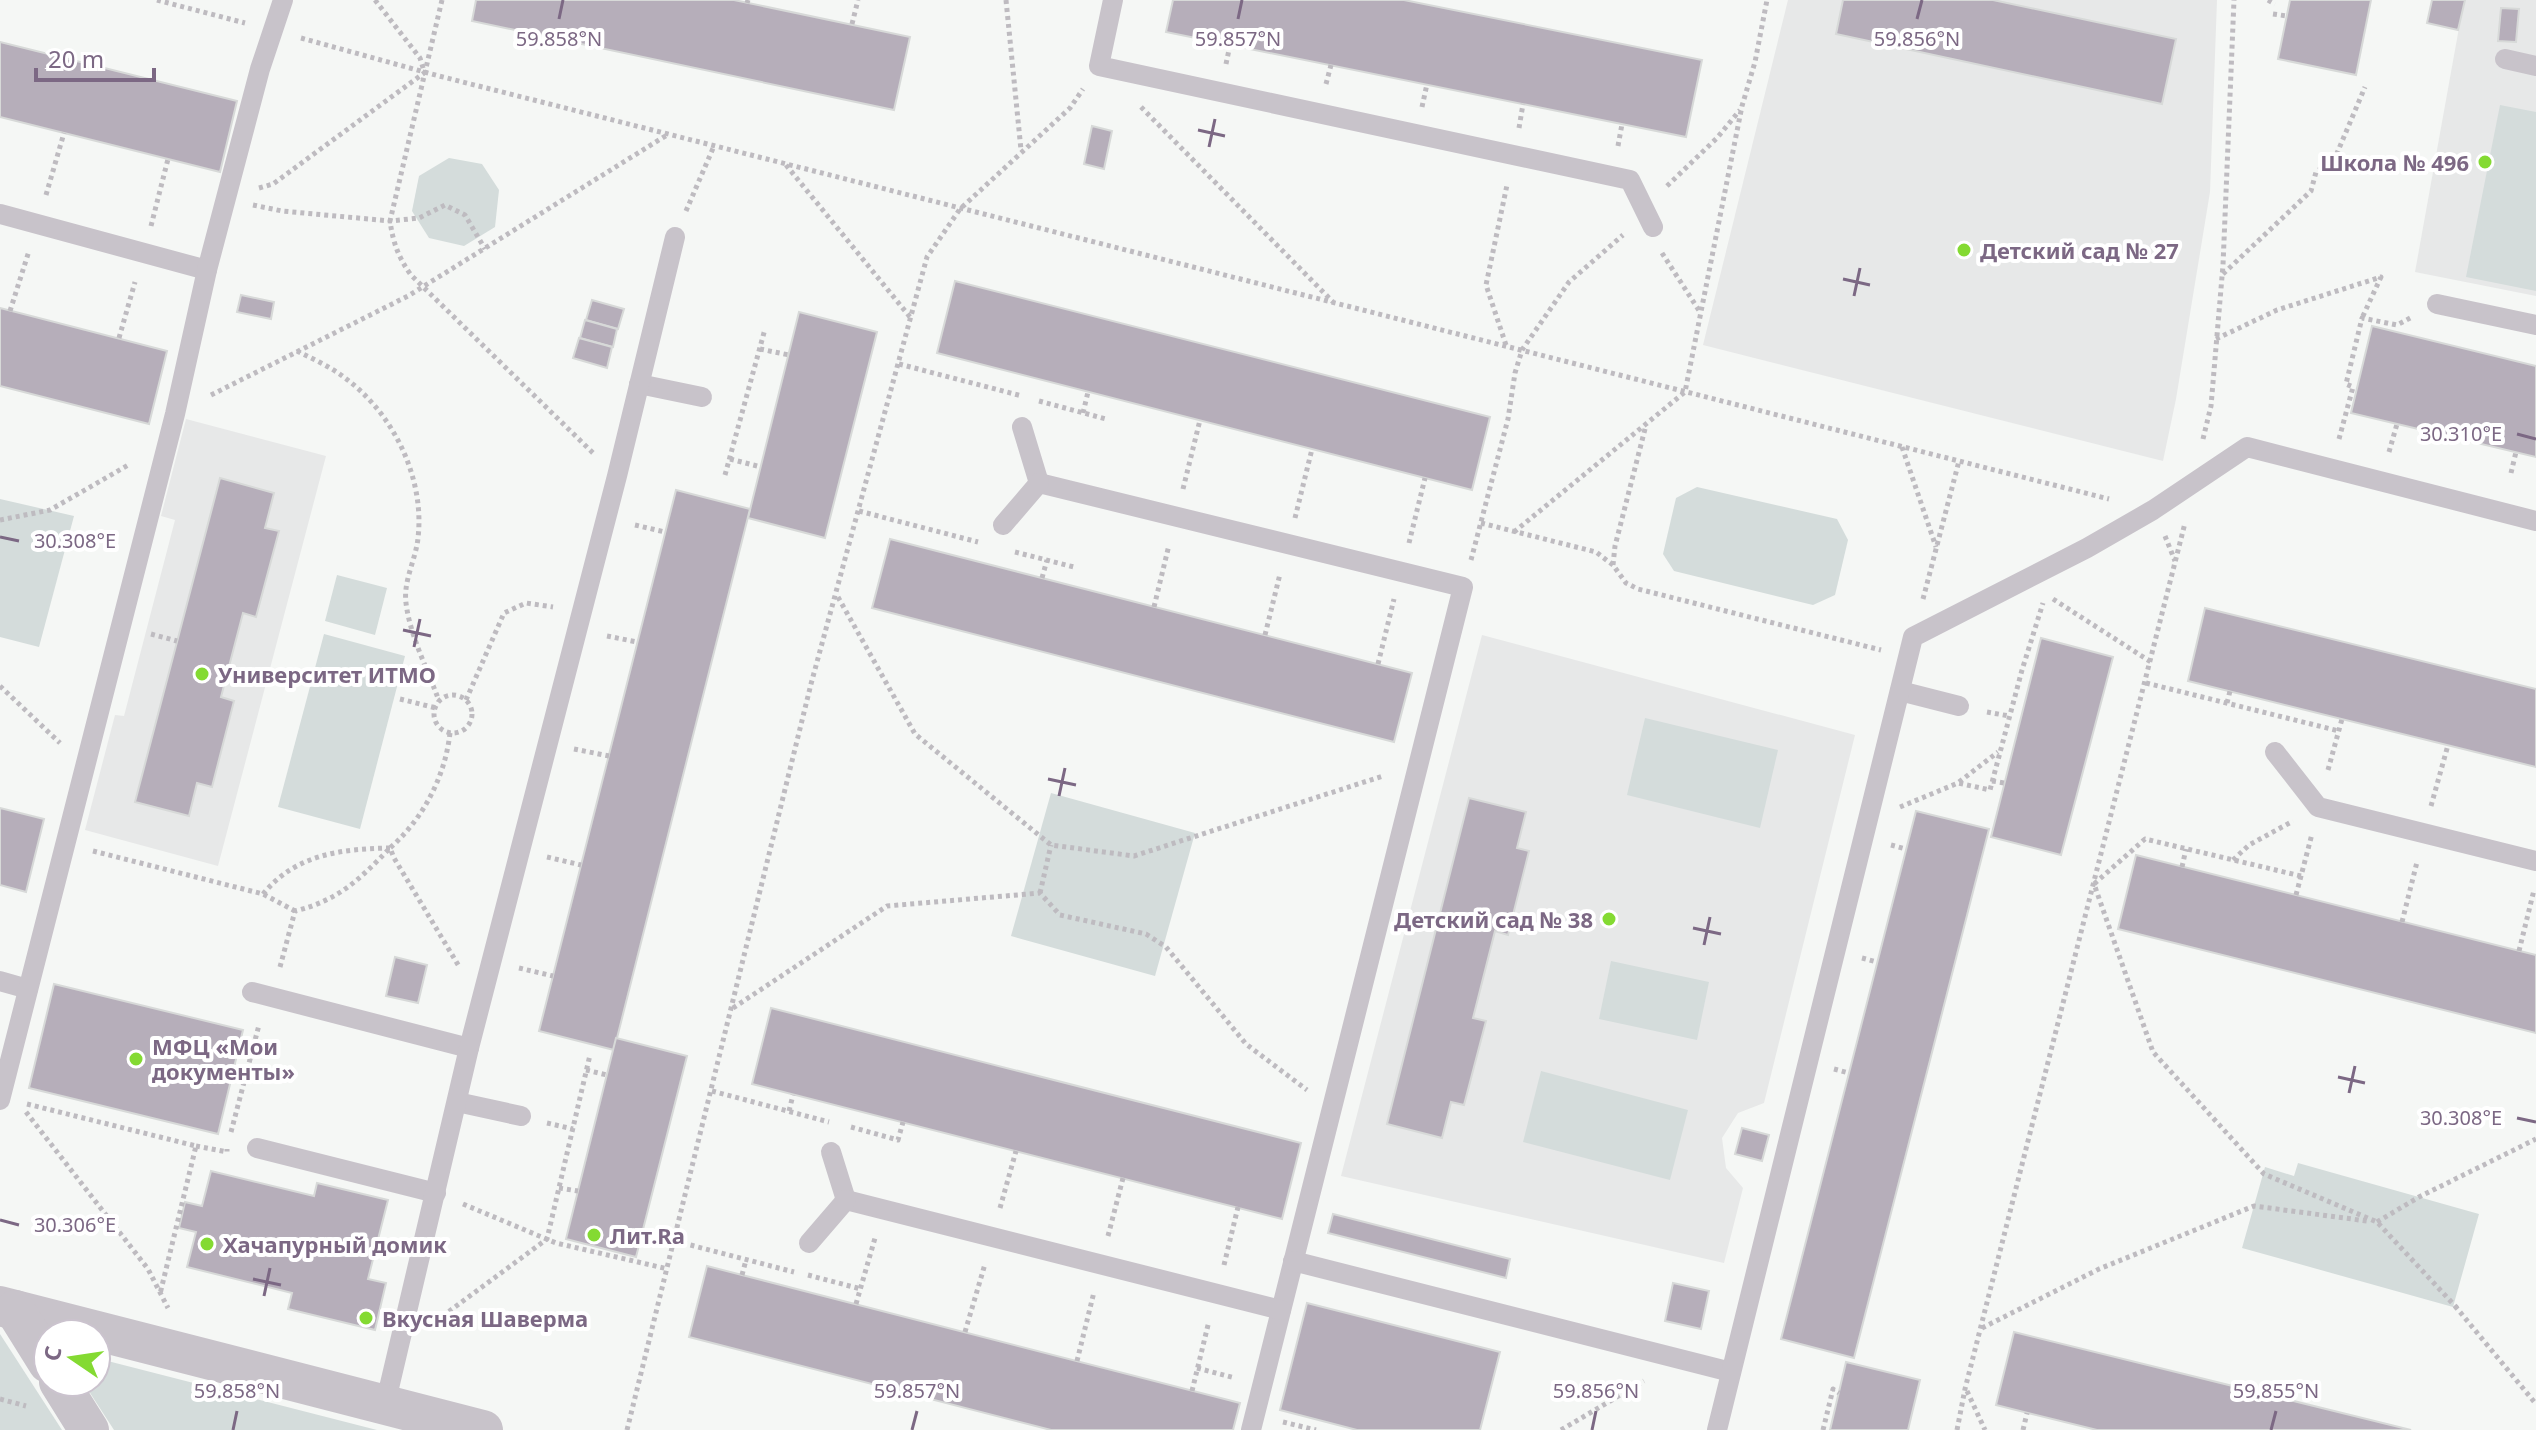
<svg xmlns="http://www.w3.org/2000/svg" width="2536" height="1430" font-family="'Noto Sans',sans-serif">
<rect width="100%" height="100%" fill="#f5f7f5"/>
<g fill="#e7e8e8">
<polygon points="1788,0 2217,0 2210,192 2176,399 2163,461 1703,345"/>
<polygon points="2464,0 2536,0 2536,296 2415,272"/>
<polygon points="186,419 326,456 218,866 85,830 115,715 124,716 175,520 161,516"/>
<polygon points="1482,635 1855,735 1764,1103 1738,1113 1722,1138 1726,1168 1743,1188 1724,1263 1341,1176"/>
</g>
<g fill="#d4dcdb">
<polygon points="2500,105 2536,112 2536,291 2466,277"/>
<polygon points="449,158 482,164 499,190 495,227 464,246 429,238 412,211 419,176"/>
<polygon points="1697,487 1837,519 1848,540 1835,595 1813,605 1674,571 1663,554 1676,498"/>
<polygon points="0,499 74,516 39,647 0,637"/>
<polygon points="337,575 387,588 375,635 325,621"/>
<polygon points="324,634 405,656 360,829 278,807"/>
<polygon points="1645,718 1778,750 1760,828 1627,795"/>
<polygon points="1051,793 1195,833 1155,976 1011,936"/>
<polygon points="1611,961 1709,982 1697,1040 1599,1019"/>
<polygon points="1541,1071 1688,1110 1670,1180 1523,1142"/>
<polygon points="2298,1163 2479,1214 2453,1307 2242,1248 2265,1167 2294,1176"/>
<polygon points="0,1334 62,1430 0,1430"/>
<polygon points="96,1358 377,1430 114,1430 83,1382 96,1382"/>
</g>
<g fill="#b6aeba" stroke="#d7d9d8" stroke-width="2">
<polygon points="476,0 734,0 910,37 894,110 472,21"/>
<polygon points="1173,0 1404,0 1702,60 1686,137 1166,32"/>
<polygon points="1843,0 1993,0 2176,39 2162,104 1836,34"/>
<polygon points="2290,0 2371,0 2356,75 2278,59"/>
<polygon points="2432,0 2465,0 2458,30 2427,23"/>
<polygon points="2501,8 2519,9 2516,42 2498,41"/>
<polygon points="0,42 237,101 220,172 0,117"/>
<polygon points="1092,126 1112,131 1104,169 1084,164"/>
<polygon points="955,281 1490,417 1472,490 937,353"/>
<polygon points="241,295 274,302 271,319 237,312"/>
<polygon points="592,300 624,309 618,329 586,320"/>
<polygon points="0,308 167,351 149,424 0,386"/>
<polygon points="799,312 877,332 825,538 748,518"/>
<polygon points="585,320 617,329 613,347 580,338"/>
<polygon points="2372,326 2536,366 2536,457 2351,413"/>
<polygon points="579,338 612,347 607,368 573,358"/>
<polygon points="220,478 274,493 265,528 279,531 256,617 243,613 221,697 234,701 212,787 197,783 189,816 135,802"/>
<polygon points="676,490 750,509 614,1050 539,1031"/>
<polygon points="890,539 1412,673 1394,742 872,608"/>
<polygon points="2205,608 2536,689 2536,767 2188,681"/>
<polygon points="2041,638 2113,657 2061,855 1991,837"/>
<polygon points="1469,798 1526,812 1517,848 1529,851 1508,935 1495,931 1473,1018 1486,1021 1464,1105 1451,1102 1442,1138 1387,1124"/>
<polygon points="0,808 44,819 26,892 0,885"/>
<polygon points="1916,811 1989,829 1854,1358 1781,1339"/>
<polygon points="2136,855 2536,955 2536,1033 2118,929"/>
<polygon points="395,957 427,965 418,1003 386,996"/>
<polygon points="54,984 243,1030 218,1134 29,1088"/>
<polygon points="771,1008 1301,1143 1282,1219 752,1084"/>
<polygon points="616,1038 687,1056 636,1257 566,1239"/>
<polygon points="1742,1128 1769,1135 1762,1161 1735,1154"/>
<polygon points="211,1171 314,1196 317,1183 388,1200 368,1279 386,1283 375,1330 288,1309 292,1293 187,1267 196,1232 179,1228 185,1202 202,1206"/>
<polygon points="1333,1214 1510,1259 1506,1278 1328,1233"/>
<polygon points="707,1266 1240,1403 1233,1430 1051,1430 689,1337"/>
<polygon points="1673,1283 1709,1291 1701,1329 1665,1321"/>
<polygon points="1307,1303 1500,1352 1480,1430 1357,1430 1280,1410"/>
<polygon points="2014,1332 2411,1430 2097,1430 1996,1405"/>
<polygon points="1846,1362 1920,1380 1908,1430 1830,1430"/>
</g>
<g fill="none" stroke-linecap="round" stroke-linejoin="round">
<g stroke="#bebbc0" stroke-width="5" stroke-dasharray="4 4" stroke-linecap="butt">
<polyline points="157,0 245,23"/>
<polyline points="375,0 420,58 424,71"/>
<path d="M442,0l-52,221c3,21 8,36 21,54l182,178"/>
<polyline points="1006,0 1021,150"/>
<polyline points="2268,0 2275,4"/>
<polyline points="747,3 748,0"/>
<polyline points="2273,14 2287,16"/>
<polyline points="852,24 858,0"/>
<polyline points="301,38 439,76 2109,499"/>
<polyline points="1226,64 1230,45"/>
<polyline points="1326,84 1331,65"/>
<polyline points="1141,107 1333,302"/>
<polyline points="1422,107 1427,84"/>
<polyline points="1519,128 1523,104"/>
<polyline points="1618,146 1622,124"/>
<polyline points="786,165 910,317"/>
<polyline points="1667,186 1717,138 1740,110"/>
<polyline points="259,188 273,184 424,73"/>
<polyline points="46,195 64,133"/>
<polyline points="253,205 282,211 390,221 419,218 445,205 465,215 485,249"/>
<polyline points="686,211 714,146"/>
<polyline points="151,226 168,159"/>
<polyline points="1662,253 1700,312"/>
<polyline points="2223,274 2311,191 2316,172 2335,158 2365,87"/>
<polyline points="10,311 29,251"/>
<polyline points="119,338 135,282"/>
<polyline points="2216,339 2277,310 2381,277 2362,318"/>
<polyline points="1506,345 1486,285 1507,185"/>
<polyline points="760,349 789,355"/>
<path d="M297,351c16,8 34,16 48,27 48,35 80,100 73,160 -2,21 -15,43 -12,65 4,33 22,67 33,98"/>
<polyline points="899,364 1022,396"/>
<polyline points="211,395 408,296 667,135"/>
<polyline points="1039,401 1106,419"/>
<polyline points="1083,413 1088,392"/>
<polyline points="2203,439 2211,406 2223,265 2234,0"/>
<polyline points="2339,439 2353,387 2346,384 2362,318 2397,325 2412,317"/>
<polyline points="1902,447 1936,547"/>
<polyline points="2389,452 2397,424"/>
<polyline points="730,459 761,467"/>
<polyline points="2511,473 2516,452"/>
<polyline points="725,475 765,329"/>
<polyline points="1183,489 1200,420"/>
<polyline points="859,511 978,542"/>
<polyline points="1295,518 1312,449"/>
<polyline points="0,520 50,510 130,464"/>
<polyline points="1481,523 1596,552 1613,565 1626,583 1638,589 1881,650"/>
<polyline points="635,525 665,532"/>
<polyline points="1514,532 1685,392 1742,106 1755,62 1767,0"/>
<polyline points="2165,536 2175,561"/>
<polyline points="1409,543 1425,478"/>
<polyline points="1015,552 1074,567"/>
<polyline points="1471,560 1508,419 1515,373 1522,350 1569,282 1623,235"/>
<polyline points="1613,565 1615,546 1646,425"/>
<polyline points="1042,578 1047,560"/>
<polyline points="838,597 915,734 1051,845 1134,856 1383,776"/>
<polyline points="1923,599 1959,461"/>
<polyline points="2053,599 2151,662"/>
<polyline points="1154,607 1169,545"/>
<polyline points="151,634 177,641"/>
<polyline points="1265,635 1280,574"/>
<polyline points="607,636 637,642"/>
<polyline points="1378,664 1394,599"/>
<polyline points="2146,683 2339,731"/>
<polyline points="0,686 60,743"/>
<circle cx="453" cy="714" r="19"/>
<polyline points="400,699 436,708"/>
<polyline points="466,700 504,613 526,603 553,607"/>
<polyline points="2227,703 2230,691"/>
<polyline points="1987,712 2009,716"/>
<path d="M450,733c-5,44 -27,86 -60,115l4,10 66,110"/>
<polyline points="574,749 609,756"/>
<polyline points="2328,770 2342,719"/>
<polyline points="1992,781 2004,783"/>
<polyline points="1959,782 1998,752"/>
<polyline points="2431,806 2448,745"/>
<polyline points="1900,807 1958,783 1990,790 2022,670 2043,603"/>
<polyline points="1891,845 1906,849"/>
<polyline points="93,851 263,894 295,911"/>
<polyline points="547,857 581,865"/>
<polyline points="2233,860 2249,845 2293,821"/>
<polyline points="2182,867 2186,849"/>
<polyline points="2301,876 2145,839 2094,884 2153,1052 2264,1174 2377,1222 2457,1308"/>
<polyline points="1040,893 1051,845"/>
<path d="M263,894c33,-40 78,-45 127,-46"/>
<polyline points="2296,895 2312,834"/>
<polyline points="2402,922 2417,862"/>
<polyline points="2519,951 2534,890"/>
<polyline points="1862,958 1877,962"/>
<path d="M280,967l15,-56c44,-11 64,-31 95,-63"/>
<polyline points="519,968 553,976"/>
<polyline points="733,1008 887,906 1040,893 1060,915 1146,934 1166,947 1246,1044 1307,1090"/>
<polyline points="1834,1069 1849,1073"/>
<polyline points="586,1070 607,1075"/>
<polyline points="712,1091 829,1122"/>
<polyline points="27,1104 196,1146 160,1294"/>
<polyline points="789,1111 793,1095"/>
<polyline points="26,1112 148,1269 168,1308"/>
<polyline points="547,1123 573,1129"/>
<polyline points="851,1127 898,1140 903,1122"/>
<polyline points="231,1132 259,1025"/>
<polyline points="196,1146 227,1152 227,1149"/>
<polyline points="559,1188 578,1191"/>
<polyline points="463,1204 556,1243 668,1269"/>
<polyline points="1000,1208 1016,1151"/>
<polyline points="2377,1222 2419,1197 2536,1139"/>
<polyline points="1108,1236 1123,1178"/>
<polyline points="675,1241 794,1272"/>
<polyline points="1224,1265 1238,1207"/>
<polyline points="742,1275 746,1260"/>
<polyline points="808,1275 861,1289"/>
<polyline points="856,1304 875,1238"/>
<polyline points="2455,1306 2536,1404"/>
<polyline points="436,1321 547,1239 590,1055"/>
<polyline points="1982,1328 2099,1269 2254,1206 2367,1221"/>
<polyline points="965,1332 985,1264"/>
<polyline points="1077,1361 1094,1292"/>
<polyline points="1197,1368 1235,1378"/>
<polyline points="1192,1391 1209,1321"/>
<polyline points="1967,1391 1985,1430"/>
<polyline points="0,1399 26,1406"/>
<polyline points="1283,1422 1316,1430"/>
<polyline points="627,1430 811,684 927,257 960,209 1070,108 1083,89"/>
<polyline points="1561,1430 1644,1381"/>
<polyline points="1823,1430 1833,1389 1839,1393"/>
<polyline points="1957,1430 1965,1389 2185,523"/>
<polyline points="2023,1430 2027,1413"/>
</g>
<g stroke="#c8c3ca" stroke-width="20">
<polyline points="1113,0 1099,66 1630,180 1653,227"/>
<polyline points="2505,59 2536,66"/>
<polyline points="0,214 207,270"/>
<polyline points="2437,304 2536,325"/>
<polyline points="639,384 702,397"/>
<polyline points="1022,427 1039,483"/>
<polyline points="1039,483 1463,587 1251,1430"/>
<polyline points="1003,525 1039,483"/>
<polyline points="1900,691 1959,706"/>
<polyline points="2275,752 2318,807 2536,861"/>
<polyline points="0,981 28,989"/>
<polyline points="252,992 469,1048"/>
<polyline points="0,1100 175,414 207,270 260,69 283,0"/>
<polyline points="457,1102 521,1116"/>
<polyline points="257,1148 436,1193"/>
<polyline points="831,1152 846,1200"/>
<polyline points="846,1200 1281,1310"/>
<polyline points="809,1243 846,1200"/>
<polyline points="1293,1261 1731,1372"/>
<polyline points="385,1405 469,1048 617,476 675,237"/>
<polyline points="1717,1430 1913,637 2087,548 2153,510 2247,447 2536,521"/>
</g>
<g stroke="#c8c3ca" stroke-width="40">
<polyline points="0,1306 483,1430"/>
<polyline points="15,1310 48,1363"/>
<polyline points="59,1382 89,1430"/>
</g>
</g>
<path fill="none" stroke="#7c6884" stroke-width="3" d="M559,19l4,-19M1238,19l4,-19M1917,19l5,-19M1198,130l27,6M1209,147l6,-28M1843,279l27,6M1854,296l6,-28M2517,434l19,5M0,537l19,4M403,630l28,6M414,647l6,-28M1048,779l28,6M1059,796l6,-28M1693,928l28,6M1704,945l6,-28M2338,1077l27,6M2349,1093l6,-27M2517,1118l19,4M0,1220l19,5M253,1279l28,6M264,1296l6,-28M233,1430l4,-19M912,1430l5,-19M1592,1430l4,-19M2271,1430l5,-19"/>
<g fill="#84da32" stroke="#fff" stroke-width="3">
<circle cx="2485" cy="162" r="8"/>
<circle cx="1964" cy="250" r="8"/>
<circle cx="202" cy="674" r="8"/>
<circle cx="1609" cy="919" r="8"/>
<circle cx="136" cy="1059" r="8"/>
<circle cx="594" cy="1235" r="8"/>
<circle cx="207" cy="1244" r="8"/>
<circle cx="366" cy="1318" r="8"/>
</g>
<g text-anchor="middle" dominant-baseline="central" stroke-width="8" stroke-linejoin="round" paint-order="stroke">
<g font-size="22" font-weight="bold" fill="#7c6884" stroke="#fff" text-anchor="start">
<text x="2469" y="162" text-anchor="end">Школа № 496</text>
<text x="1980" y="250">Детский сад № 27</text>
<text x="218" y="674">Университет ИТМО</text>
<text x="1593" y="919" text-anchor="end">Детский сад № 38</text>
<text x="152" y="1046">МФЦ «Мои<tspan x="152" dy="25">документы»</tspan></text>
<text x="610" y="1235">Лит.Ra</text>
<text x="223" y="1244">Хачапурный домик</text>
<text x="382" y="1318">Вкусная Шаверма</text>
</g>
</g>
<g font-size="20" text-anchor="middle" fill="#7c6884" stroke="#fff" stroke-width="8" stroke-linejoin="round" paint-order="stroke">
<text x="559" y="46">59.858°N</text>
<text x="1238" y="46">59.857°N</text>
<text x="1917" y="46">59.856°N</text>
<text x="2461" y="441">30.310°E</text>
<text x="75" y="548">30.308°E</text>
<text x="2461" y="1125">30.308°E</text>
<text x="75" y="1232">30.306°E</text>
<text x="237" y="1398">59.858°N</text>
<text x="917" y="1398">59.857°N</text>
<text x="1596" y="1398">59.856°N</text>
<text x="2276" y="1398">59.855°N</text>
</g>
<g transform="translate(72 1358) rotate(283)"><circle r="38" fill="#ffffff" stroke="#cbc3ce" stroke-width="2"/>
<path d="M0-6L14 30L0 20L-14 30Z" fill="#84da32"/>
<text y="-12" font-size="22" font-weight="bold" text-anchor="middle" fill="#7c6884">С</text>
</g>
<path d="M36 68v12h118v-12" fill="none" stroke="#7c6884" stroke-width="4"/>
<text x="48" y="68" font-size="24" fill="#7c6884" stroke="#ffffff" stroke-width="6" paint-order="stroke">20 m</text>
</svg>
